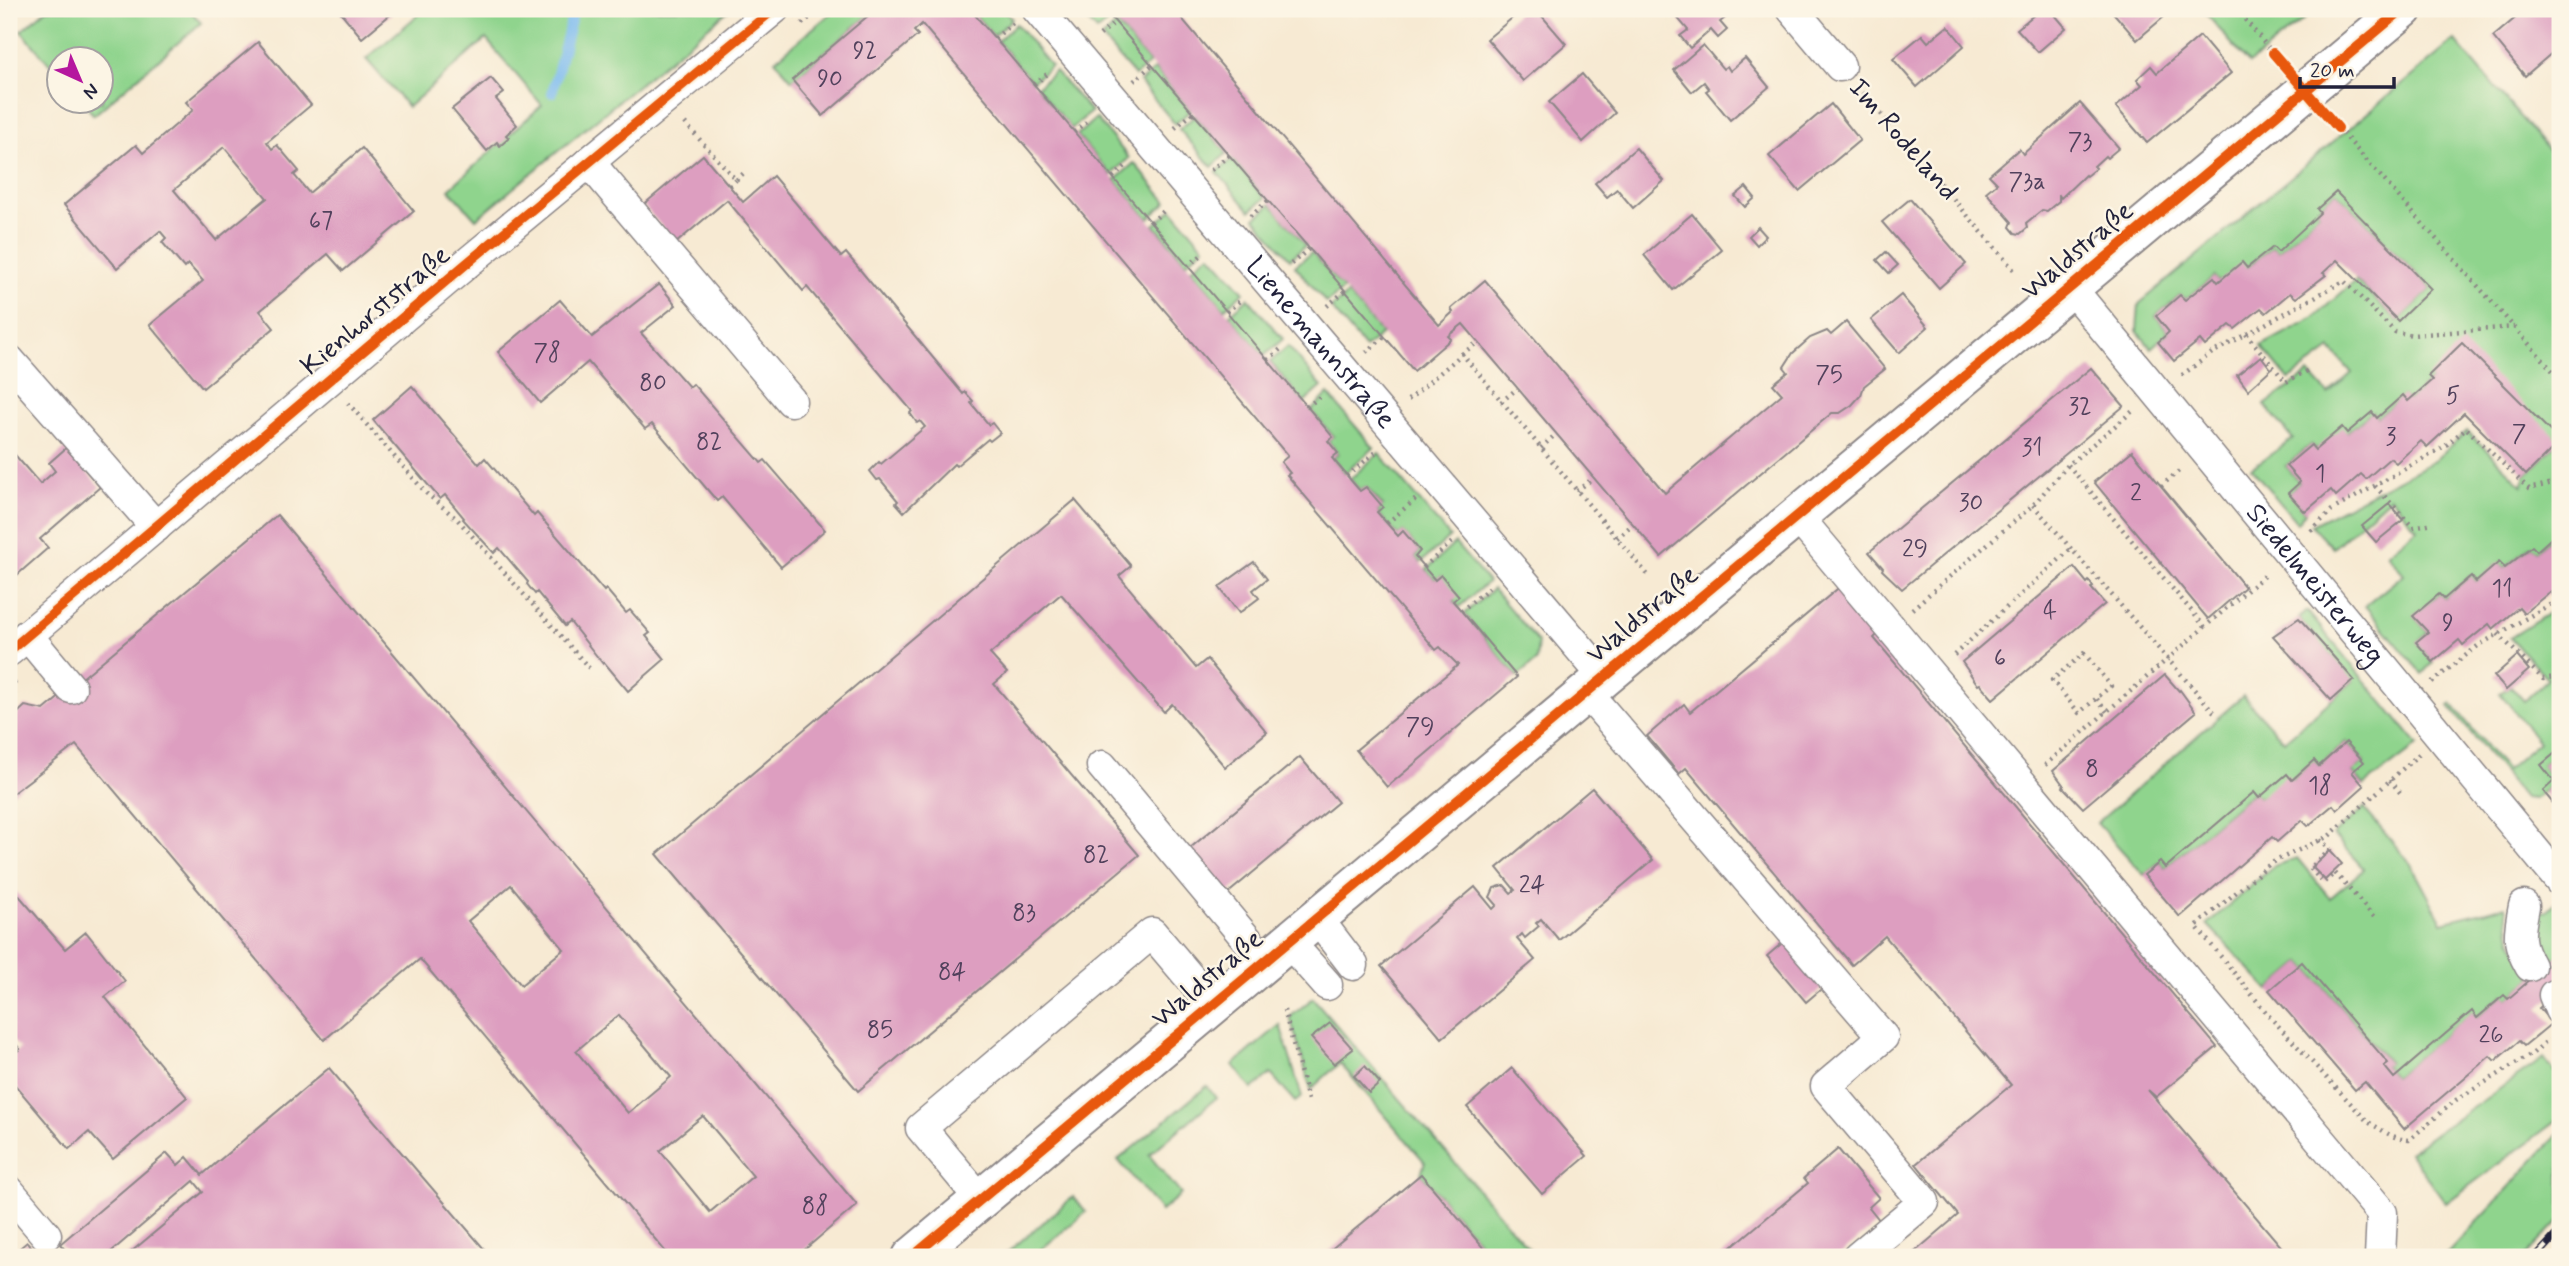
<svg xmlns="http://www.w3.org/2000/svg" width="2569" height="1266" font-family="Mynerve,sans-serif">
<rect width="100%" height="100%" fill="#fcf5e5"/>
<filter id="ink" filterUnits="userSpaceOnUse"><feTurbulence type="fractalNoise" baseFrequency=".0143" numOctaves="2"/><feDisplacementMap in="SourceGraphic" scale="14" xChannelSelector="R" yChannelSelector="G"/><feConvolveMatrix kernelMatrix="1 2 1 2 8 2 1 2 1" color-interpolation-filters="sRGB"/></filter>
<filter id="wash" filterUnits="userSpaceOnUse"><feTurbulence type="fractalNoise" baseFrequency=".00686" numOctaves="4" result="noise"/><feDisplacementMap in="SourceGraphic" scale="28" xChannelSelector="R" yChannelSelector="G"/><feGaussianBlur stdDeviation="1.57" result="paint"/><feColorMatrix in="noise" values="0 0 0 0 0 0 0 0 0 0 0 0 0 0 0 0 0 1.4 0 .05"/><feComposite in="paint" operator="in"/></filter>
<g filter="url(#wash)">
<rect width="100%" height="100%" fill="#f7ead3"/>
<g fill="#8fd48d" stroke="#587b64" stroke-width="2">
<polygon points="47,9 189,9 201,23 94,115 82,102 102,102 102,60 60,60 59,75 21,31"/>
<polygon points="425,9 730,9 476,219 449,189 542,105 486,39 408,107 366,59"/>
<polygon points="836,9 876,9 792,80 775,60"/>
<polygon points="970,9 1003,9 1012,19 993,36"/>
<polygon points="1077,9 1104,9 1112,19 1097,31"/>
<polygon points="2202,9 2316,9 2249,64"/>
<polygon points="1016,24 1051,66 1032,82 997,41"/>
<polygon points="1117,24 1150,63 1135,76 1102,38"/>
<polygon points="2455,40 2560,164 2560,530 2537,551 2531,546 2505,568 2499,563 2476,582 2470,576 2444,599 2439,594 2414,616 2428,632 2417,642 2433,662 2422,674 2365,606 2404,574 2387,554 2417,529 2390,497 2333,548 2311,525 2434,461 2467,431 2522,485 2526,475 2560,441 2432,380 2408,401 2403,396 2377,418 2372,412 2347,433 2315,450 2311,445 2286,466 2300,482 2289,493 2305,512 2297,523 2251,468 2293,439 2265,405 2309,373 2328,394 2352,373 2331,349 2289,380 2261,346 2313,318 2356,280 2398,321 2431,289 2336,192 2317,209 2320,213 2278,252 2273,247 2247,268 2218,282 2214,277 2185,300 2180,295 2156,316 2169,332 2151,348 2137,331 2139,304"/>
<polygon points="1155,69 1191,110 1175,124 1140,82"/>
<polygon points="1055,71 1091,112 1071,129 1037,87"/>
<polygon points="1195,116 1227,153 1212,167 1179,129"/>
<polygon points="1096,118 1129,158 1111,175 1077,135"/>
<polygon points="1233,159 1265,198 1250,211 1217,172"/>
<polygon points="1134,163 1167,202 1148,219 1115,180"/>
<polygon points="1271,204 1306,245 1290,259 1255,218"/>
<polygon points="1172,209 1204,247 1186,263 1154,225"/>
<polygon points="1312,252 1344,289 1326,303 1295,266"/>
<polygon points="1210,254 1244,292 1224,309 1191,269"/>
<polygon points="1348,294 1382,334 1365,348 1331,308"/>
<polygon points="1248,298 1283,339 1264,356 1229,315"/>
<polygon points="1288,346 1322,387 1304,403 1270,362"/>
<polygon points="1328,394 1374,448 1345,473 1332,458 1338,453 1328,441 1333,436 1311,411"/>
<polygon points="1379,453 1450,537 1420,563 1415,557 1420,551 1403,532 1398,536 1377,512 1383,506 1366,487 1360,491 1350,479"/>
<polygon points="1455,543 1488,582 1458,608 1441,576 1435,580 1426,570"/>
<polygon points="1493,589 1538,642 1536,661 1517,677 1464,614"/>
<polygon points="2560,606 2560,749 2542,765 2554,781 2535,799 2524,798 2449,706 2452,704 2506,770 2539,742 2500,693 2511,686 2524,701 2548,679 2510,638"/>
<polygon points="2307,611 2418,745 2364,786 2352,772 2364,762 2346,742 2319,766 2314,761 2292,780 2259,798 2253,792 2165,868 2160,862 2144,875 2097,823 2243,696 2284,741 2353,681 2299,618"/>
<polygon points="2365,807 2366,811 2411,864 2442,922 2506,906 2511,938 2533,978 2508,999 2503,995 2477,1018 2472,1012 2394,1078 2384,1066 2388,1062 2302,962 2269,990 2207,924 2274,866 2297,858 2330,898 2364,869 2333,835"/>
<polygon points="2560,897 2560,954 2539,972 2529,914 2547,911"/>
<polygon points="1313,998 1536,1257 1491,1257 1421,1174 1425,1162 1340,1063 1311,1089 1290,1017"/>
<polygon points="1280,1025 1302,1097 1295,1102 1271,1074 1252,1089 1233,1065"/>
<polygon points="2544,1058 2560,1079 2560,1118 2446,1203 2409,1152"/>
<polygon points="1207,1086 1216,1098 1149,1155 1181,1194 1161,1211 1118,1160"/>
<polygon points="2560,1133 2560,1220 2525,1257 2444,1257"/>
<polygon points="1073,1197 1086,1212 1032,1257 1002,1257"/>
</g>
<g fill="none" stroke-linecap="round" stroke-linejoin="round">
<polyline stroke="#7bbbef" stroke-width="10" points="552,93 574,9"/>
</g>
<g id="blocks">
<g fill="#dd9ec0" fill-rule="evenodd">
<polygon points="338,9 397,9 362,38"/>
<polygon points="876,9 970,9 1333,437 1328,441 1338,453 1332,458 1360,491 1366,487 1383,507 1377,512 1398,536 1403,531 1420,551 1415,557 1435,580 1441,575 1459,596 1453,601 1517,677 1387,787 1356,750 1458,665 1440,647 1436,650 1287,475 1290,473 1281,462 1288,456 922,24 914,31 918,35 823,116 792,80"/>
<polygon points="1104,9 1174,9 1439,325 1453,312 1451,309 1485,280 1665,493 1782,394 1773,384 1788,372 1784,367 1793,353 1810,338 1827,331 1831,335 1846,322 1885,369 1864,386 1861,395 1852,405 1840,413 1832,413 1661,557 1463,324 1448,336 1451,339 1414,371"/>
<polygon points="1523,9 1536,9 1566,44 1523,81 1487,39"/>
<polygon points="1670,9 1736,9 1720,22 1727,30 1718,38 1711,30 1690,48 1680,36 1688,30"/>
<polygon points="2041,9 2050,9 2066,28 2038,52 2017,29"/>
<polygon points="2110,9 2173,9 2137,40"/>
<polygon points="2526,9 2560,9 2560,46 2525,76 2493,37"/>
<polygon points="1948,26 1964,46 1917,87 1893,59 1922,35 1928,42"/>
<polygon points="2200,36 2231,73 2147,143 2116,107 2142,85 2137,79 2151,66 2157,73"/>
<path d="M258,42l53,63 -44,37 5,7 5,-4 22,26 -5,4 15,18 53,-45 52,63 -71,60 -15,-17 -68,57 14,17 -71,60 -53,-63 53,-44 -15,-17 -4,4 -22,-26 4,-4 -6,-7 -43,37 -53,-63 72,-60 7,8 50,-43 -7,-8zM224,147l43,51 -51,42 -42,-50z"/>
<polygon points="1703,45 1723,69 1727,66 1730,71 1745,58 1769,87 1730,120 1706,91 1709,89 1704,82 1692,92 1674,70"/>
<polygon points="1582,74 1615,113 1583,142 1549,102"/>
<polygon points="491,78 504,93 496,99 517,125 506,135 509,138 500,146 497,142 487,151 452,109"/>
<polygon points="2080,103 2119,148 2107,158 2105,156 2094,166 2096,168 2086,176 2085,175 2061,198 2059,195 2059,201 2047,211 2042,210 2026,223 2027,228 2020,234 2015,233 2010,227 2012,222 1986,192 1997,183 1989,175 2019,149 2023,154"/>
<polygon points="1831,104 1860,140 1799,191 1769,156"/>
<polygon points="1636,148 1664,181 1633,208 1617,189 1607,197 1595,183"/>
<polygon points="703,155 743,202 773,176 841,257 846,253 963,394 965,392 973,401 971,403 989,425 992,423 1000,433 990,441 988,439 956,466 954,464 904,512 896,503 898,501 880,479 877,480 870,471 879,462 881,464 925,427 920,421 917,423 910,413 912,411 807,287 803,291 727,200 676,243 643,205"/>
<polygon points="1746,187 1755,198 1745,207 1735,196"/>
<polygon points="2336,192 2431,289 2398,321 2337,260 2323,273 2326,275 2296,298 2290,293 2266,313 2261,308 2235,329 2230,325 2205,346 2200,340 2174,361 2158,342 2169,332 2156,316 2180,295 2185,300 2214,277 2218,282 2242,262 2247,268 2273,247 2278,252 2320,213 2317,209"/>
<polygon points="1910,199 1966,264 1939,288 1882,222"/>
<polygon points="1692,214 1722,250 1673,290 1644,255"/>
<polygon points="1758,227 1766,236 1757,245 1749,236"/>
<polygon points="1886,252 1898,265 1889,273 1877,260"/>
<polygon points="659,284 676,305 641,333 689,387 693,384 761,463 765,460 825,530 781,567 722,497 717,501 652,424 645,429 588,362 540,403 498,352 560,300 592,337"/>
<polygon points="1901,295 1928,327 1899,353 1871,320"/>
<polygon points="2462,343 2560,441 2526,475 2464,413 2427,447 2421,441 2396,463 2390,458 2366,479 2361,474 2336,496 2331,490 2305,512 2288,493 2300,482 2286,466 2311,445 2315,450 2342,427 2347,433 2372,412 2377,418 2403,395 2408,401 2432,380 2428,376"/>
<polygon points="2261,356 2271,369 2248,390 2237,375"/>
<polygon points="2091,368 2124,406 1902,589 1882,570 1883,568 1869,552"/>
<polygon points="412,386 479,464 485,458 534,516 537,513 604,591 606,589 626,613 630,610 650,633 646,636 665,659 628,691 604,662 603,664 570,622 565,626 537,592 535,594 527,584 528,582 499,548 494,553 463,519 464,518 445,495 440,499 373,420"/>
<polygon points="9,448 40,484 55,471 49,463 66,448 100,487 40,539 48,548 9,582"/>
<polygon points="2132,451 2245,587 2208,619 2094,482"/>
<polygon points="1075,500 1131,566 1119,576 1196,668 1207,659 1267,732 1225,767 1172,704 1164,712 1061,594 990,654 1007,673 994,684 1139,855 858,1091 657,854"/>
<polygon points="2389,504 2403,520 2376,542 2362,526"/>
<path d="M277,515l580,690 -61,52h-126l-250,-298 -96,81 -248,-295 -67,51v-75l16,-15 19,4zM511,885l53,64 -43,36 -53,-64zM619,1015l52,62 -43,36 -52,-62zM703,1116l50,60 -43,36 -50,-61z"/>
<polygon points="2560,530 2560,593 2554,597 2550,592 2524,613 2519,607 2493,629 2489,624 2463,645 2459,640 2433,662 2416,642 2428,632 2413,616 2439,594 2444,599 2471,576 2476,582 2499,562 2505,568 2532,546 2537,551"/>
<polygon points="1254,562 1267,579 1253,590 1259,598 1239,613 1219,587"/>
<polygon points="2074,567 2087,583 2089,581 2093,587 2091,588 2105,604 1993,699 1980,684 1978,685 1962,662"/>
<polygon points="1842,585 1881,631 1874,638 2217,1047 2156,1097 2148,1090 2290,1257 1909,1257 1958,1215 1916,1164 2011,1085 1885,936 1852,965 1686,768 1679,774 1647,736 1684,704 1690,712"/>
<polygon points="2299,618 2354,680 2331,700 2273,636"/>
<polygon points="2517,656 2529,670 2506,690 2494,676"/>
<polygon points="2165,675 2179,691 2180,690 2196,712 2083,808 2063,787 2064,786 2053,771"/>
<polygon points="2346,742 2364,762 2352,772 2364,786 2337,810 2333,805 2308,826 2302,820 2277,842 2272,837 2180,917 2144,875 2160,862 2165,868 2254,792 2259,798 2287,774 2292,780 2314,760 2319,766"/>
<polygon points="2560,749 2560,812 2543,791 2554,781 2541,765"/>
<polygon points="1300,757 1338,802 1227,894 1189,849"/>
<polygon points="1592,788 1653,860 1559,940 1541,919 1536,923 1539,926 1525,938 1522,934 1517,939 1535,960 1442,1038 1381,966 1475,887 1493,909 1497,905 1490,897 1494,888 1504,885 1511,893 1515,890 1497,868"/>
<polygon points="2330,851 2342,864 2325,880 2312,867"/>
<polygon points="9,884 65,949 86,932 125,981 105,997 187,1097 113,1159 89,1132 69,1149 9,1078 9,1057 20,1049 9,1036"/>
<polygon points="1787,939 1826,985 1806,1002 1767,956"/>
<polygon points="2560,954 2560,997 2554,995 2539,1008 2552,1023 2524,1046 2519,1041 2495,1061 2490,1056 2404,1129 2365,1082 2355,1090 2269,990 2302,962 2388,1063 2384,1066 2394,1078 2472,1011 2477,1018 2504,995 2508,999"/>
<polygon points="1330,1023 1353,1049 1334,1064 1311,1038"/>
<polygon points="1365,1066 1380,1083 1369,1093 1354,1076"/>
<polygon points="329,1068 491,1257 125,1257 203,1192 194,1181 105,1257 71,1257 60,1244 167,1153 178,1165 187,1157 202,1175"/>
<polygon points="1512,1068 1587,1156 1542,1194 1467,1107"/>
<polygon points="1838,1149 1879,1198 1869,1207 1880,1221 1837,1257 1720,1257 1808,1183 1804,1178"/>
<polygon points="1421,1174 1491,1257 1322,1257"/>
<polygon points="27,1242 41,1257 9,1257"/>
</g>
</g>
</g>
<g filter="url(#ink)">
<use href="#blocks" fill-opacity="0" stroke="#8c8687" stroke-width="2"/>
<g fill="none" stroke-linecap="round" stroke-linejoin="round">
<defs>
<g id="minor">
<path id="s1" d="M1037,9l567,668"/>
<polyline points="1792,9 1840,66"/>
<polyline points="589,162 791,401"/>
<path id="s2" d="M2070,287c163,199 327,396 490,594"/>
<polyline points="9,360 156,527"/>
<polyline points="1797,516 2382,1213 2380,1257"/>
<polyline points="27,635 71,688"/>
<polyline points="9,651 466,264 774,9"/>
<polyline points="1586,692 1883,1037 1826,1086 1924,1202 1858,1257"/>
<polyline points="1102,766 1265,961"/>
<path d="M2524,906c-5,27 -8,36 6,60"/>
<polyline points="1317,918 1353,965"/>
<polyline points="1289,942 1327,985"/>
<polyline points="2554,995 2560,1010"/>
<polyline points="9,1191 46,1235"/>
<polyline points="981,1200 921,1128 1152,933 1213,1005"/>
</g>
<polyline id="major" points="912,1257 2403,9"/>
</defs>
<use href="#minor" stroke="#8c8687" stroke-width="33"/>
<use href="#major" stroke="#8c8687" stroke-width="42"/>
<g stroke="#8c8687" stroke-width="4.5" stroke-dasharray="2 5" stroke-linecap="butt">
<polyline points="2236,9 2273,53"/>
<polyline points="802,24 820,9"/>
<polyline points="1100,35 1115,22"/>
<polyline points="995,38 1013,23"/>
<polyline points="1134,81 1152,65"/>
<polyline points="1034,84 1050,72"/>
<polyline points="1858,87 2014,270"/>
<polyline points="685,123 736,180 745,172"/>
<polyline points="1175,128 1193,113"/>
<polyline points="2338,128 2560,379"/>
<polyline points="1074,132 1090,119"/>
<polyline points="1211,170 1229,155"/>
<polyline points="1113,177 1128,164"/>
<polyline points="730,186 736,180"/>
<polyline points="1250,216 1268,201"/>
<polyline points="1151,222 1166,209"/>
<polyline points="1291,264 1309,249"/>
<polyline points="1188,266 1204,253"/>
<polyline points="1327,306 1345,291"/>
<polyline points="1227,312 1242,299"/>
<polyline points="2246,334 2286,382 2307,371"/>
<polyline points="1366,352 1385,337"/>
<polyline points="1462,354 1478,342"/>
<polyline points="1268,360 1283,347"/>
<polyline points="2182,375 2212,353 2344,281 2395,332 2413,335 2514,327"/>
<polyline points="1408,400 1462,354 1648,575"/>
<polyline points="1501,402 1518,388"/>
<polyline points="348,403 426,493 457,519 589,668"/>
<polyline points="1307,407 1323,394"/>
<polyline points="1541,448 1556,434"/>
<polyline points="2068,465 2205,627"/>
<polyline points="1347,476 1376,452"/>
<polyline points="2161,486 2180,470"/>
<polyline points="2375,486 2413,527 2433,523"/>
<polyline points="1577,491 1593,478"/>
<polyline points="2033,505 2214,712"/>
<polyline points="1387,523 1416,499"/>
<polyline points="2311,531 2332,510 2444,447 2466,428 2529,489 2560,481"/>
<polyline points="1617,538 1633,524"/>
<polyline points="1424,567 1452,542"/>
<polyline points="1912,609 2033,505 2068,465 2134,410"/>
<polyline points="1461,611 1490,587"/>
<polyline points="2498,634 2543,679 2560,676"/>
<polygon points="2084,653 2111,686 2079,713 2052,680"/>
<polyline points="1954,655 2071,549"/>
<polyline points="2432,682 2479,645 2560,599"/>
<polyline points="9,687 17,680"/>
<polyline points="2097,699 2107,712"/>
<path d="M2419,754l-90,82 -58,27 -75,63 74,91 98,105c15,8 24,17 41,18l47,-40 76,-46 17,-15"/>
<polyline points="2045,765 2266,574"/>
<polyline points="2390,780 2402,795"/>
<polyline points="2320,840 2330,850 2310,868 2323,883 2335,873 2376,919"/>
<polyline points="1284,1010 1308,1100"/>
</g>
<use href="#minor" stroke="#fff" stroke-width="30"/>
<use href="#major" stroke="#fff" stroke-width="38"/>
<defs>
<polyline id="rail" points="2536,1257 2560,1231"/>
</defs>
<use href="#rail" stroke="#22223b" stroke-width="8"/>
<use href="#rail" stroke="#fcf5e5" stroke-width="5" stroke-dasharray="16" stroke-linecap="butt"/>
<defs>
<g id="cycleway">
<polyline points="2273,53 2338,128"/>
<polyline points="9,651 466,264 774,9"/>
<polyline points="912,1257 2403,9"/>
</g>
</defs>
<use href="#cycleway" stroke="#fcf5e5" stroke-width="15"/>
<use href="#cycleway" stroke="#e8590c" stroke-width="10"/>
</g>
</g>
<g text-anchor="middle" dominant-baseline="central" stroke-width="5" stroke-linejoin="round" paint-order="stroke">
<g font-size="24" fill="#51415c">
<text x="865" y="51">92</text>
<text x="830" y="79">90</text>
<text x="2080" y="142">73</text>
<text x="2027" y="182">73a</text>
<text x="321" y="221">67</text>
<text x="547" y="353">78</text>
<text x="1829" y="375">75</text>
<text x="653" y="383">80</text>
<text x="2453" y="396">5</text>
<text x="2080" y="407">32</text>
<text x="2519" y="434">7</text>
<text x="2391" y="437">3</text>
<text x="709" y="442">82</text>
<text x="2032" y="448">31</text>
<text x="2320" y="474">1</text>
<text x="2136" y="493">2</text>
<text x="1971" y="503">30</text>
<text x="1915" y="549">29</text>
<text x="2502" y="589">11</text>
<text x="2050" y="611">4</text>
<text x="2448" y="623">9</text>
<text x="2000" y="658">6</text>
<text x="1420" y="727">79</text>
<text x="2092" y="769">8</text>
<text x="2320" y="786">18</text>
<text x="1096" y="855">82</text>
<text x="1532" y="885">24</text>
<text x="1024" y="913">83</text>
<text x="952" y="972">84</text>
<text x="880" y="1030">85</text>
<text x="2491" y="1035">26</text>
<text x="815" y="1206">88</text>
</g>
<g font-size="28" fill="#22223b" stroke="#fcf5e5">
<text transform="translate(1903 140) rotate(49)">Im Rodeland</text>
<text transform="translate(2078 251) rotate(-40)">Waldstraße</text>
<text transform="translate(376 311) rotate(-40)">Kienhorststraße</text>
<text stroke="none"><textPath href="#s1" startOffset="438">Lienemannstraße</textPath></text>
<text stroke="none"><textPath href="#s2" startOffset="385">Siedelmeisterweg</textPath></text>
<text transform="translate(1643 615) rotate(-40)">Waldstraße</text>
<text transform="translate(1208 979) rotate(-40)">Waldstraße</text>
</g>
</g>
<rect width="2569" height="1266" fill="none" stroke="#fcf5e5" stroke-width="35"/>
<g transform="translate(80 80) rotate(136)"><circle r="33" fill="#fcf5e5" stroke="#a5a1a1" stroke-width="2"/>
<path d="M0-5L12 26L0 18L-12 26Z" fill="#b5179e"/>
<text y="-10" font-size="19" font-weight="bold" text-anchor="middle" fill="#22223b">N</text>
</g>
<path d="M2300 77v10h94v-10" fill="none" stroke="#22223b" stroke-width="3.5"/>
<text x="2310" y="77" font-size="21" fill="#22223b" stroke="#fcf5e5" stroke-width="5" paint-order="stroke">20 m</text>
</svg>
